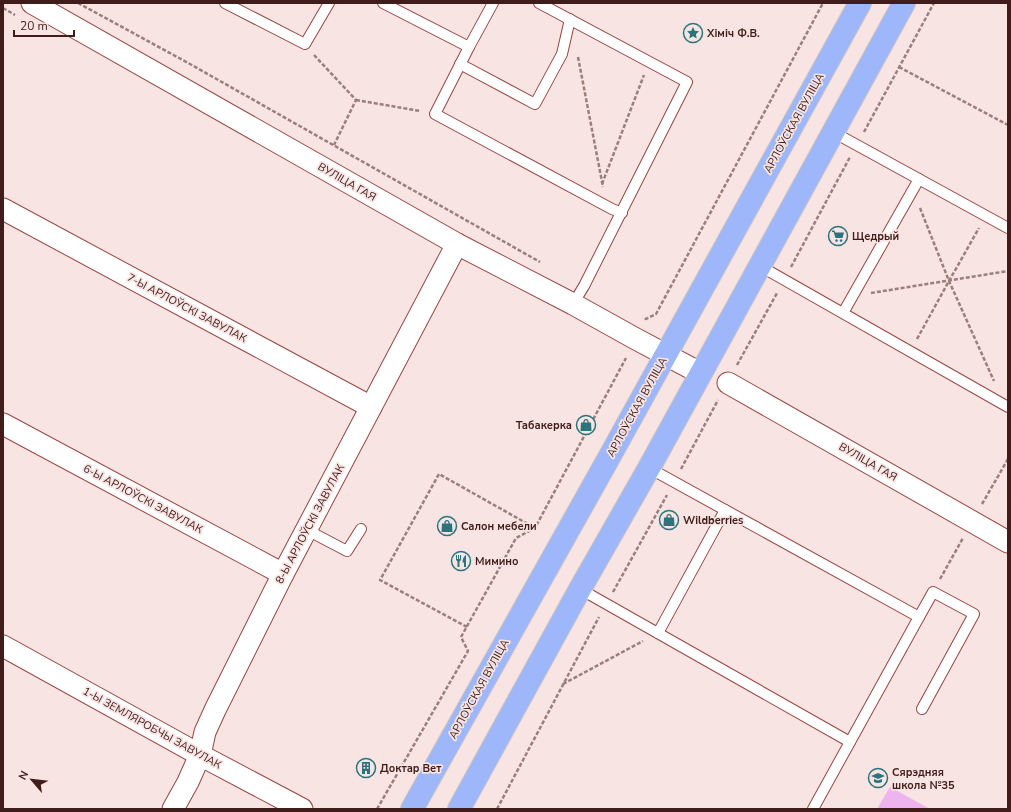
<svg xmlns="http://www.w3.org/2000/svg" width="1011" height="812" font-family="'Nunito Sans',sans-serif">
<rect width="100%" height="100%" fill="#f8e4e2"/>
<polygon fill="#eeb4ef" points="890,787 930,809 877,809"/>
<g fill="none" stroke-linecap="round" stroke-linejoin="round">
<defs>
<g id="lane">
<polyline points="225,3 305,44 329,3"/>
<polyline points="383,3 469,47 493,3"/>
<polyline points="539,3 687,82 584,286 573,304"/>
<polyline points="469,47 435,114 612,209 622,213"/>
<polyline points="460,64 535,104 562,54 570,19"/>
<polyline points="833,132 1008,228"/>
<polyline points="760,266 1008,407"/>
<polyline points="843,313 919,179"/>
<polyline points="649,468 919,617 813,809"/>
<polyline points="307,530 347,551 361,529"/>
<polyline points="580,589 850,742"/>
<polyline points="919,617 933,592 974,614 922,709"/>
<polyline points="658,633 725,510"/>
</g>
<g id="street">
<polyline points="32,3 457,244 573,304 636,339 700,373"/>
<polyline points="3,209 371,407"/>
<polyline points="728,383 1008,542"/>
<polyline points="3,424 283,574"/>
<polyline points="3,646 200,755 302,809"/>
<polyline points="173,809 188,782 200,755 205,732 215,710 283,574 457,244"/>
</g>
<g id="primary">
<polyline points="412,809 611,454 860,3"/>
<polyline points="459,809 580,589 649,468 904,3"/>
</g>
</defs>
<use href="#lane" stroke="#974641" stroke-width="12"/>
<use href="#street" stroke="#974641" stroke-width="23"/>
<use href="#primary" stroke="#cdc4c3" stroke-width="24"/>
<g stroke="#9a7f7c" stroke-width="2.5" stroke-dasharray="4 2" stroke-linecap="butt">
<polyline points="78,3 190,64 540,262"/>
<polyline points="3,8 15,15"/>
<polyline points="314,55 356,100 334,145"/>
<polyline points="578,57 603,187"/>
<polyline points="899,67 1008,125"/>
<polyline points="356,100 420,111"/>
<polyline points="864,132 934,3"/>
<polyline points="602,184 644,75"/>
<polyline points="920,208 949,281 994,381"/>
<polyline points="791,267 850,157"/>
<polyline points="871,293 1008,271"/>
<polyline points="645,318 646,319 656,314 823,3"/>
<polyline points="917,339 949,281 979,228"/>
<polyline points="737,365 777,293"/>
<polyline points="681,469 718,400"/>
<polyline points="982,504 1008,459"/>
<polyline points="940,579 963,538"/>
<polyline points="613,592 667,495"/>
<polyline points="467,627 380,580 439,474 535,528"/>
<polyline points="563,684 643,641"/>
<polyline points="377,809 468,651 461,637 516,538 535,528 626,358"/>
<polyline points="497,809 599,617"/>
</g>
<use href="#lane" stroke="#fff" stroke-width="10"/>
<use href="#street" stroke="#fff" stroke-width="21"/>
<use href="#primary" stroke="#9db7fa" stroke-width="22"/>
</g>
<defs>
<symbol id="sight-ring" viewBox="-11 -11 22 22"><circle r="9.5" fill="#f8e4e2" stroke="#2b747c" stroke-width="1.5"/><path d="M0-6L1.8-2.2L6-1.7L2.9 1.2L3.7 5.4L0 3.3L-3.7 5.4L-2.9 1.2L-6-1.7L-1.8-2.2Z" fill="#2b747c"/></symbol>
<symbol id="supermarket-ring" viewBox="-11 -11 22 22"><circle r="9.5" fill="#f8e4e2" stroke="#2b747c" stroke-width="1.5"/><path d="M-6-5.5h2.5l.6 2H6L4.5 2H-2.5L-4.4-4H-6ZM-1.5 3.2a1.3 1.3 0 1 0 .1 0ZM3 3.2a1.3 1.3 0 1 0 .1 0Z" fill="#2b747c"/></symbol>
<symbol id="shop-ring" viewBox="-11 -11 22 22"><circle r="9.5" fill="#f8e4e2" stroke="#2b747c" stroke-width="1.5"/><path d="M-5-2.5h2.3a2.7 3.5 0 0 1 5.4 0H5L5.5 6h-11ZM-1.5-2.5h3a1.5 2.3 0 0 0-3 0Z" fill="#2b747c"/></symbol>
<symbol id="restaurant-ring" viewBox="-11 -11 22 22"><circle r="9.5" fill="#f8e4e2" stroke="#2b747c" stroke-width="1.5"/><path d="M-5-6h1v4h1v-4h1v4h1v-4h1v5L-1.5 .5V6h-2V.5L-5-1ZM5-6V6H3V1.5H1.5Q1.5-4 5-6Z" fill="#2b747c"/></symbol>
<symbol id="building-ring" viewBox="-11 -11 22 22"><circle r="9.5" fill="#f8e4e2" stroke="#2b747c" stroke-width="1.5"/><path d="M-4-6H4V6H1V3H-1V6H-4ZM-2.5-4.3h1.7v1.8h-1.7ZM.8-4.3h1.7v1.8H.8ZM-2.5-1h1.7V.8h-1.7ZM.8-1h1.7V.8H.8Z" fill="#2b747c"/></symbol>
<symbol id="school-ring" viewBox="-11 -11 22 22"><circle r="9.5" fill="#f8e4e2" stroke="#2b747c" stroke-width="1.5"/><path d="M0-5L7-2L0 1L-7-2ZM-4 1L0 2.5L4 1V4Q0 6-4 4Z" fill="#2b747c"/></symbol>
</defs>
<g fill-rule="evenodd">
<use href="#sight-ring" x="682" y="22" width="22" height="22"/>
<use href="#supermarket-ring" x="827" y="225" width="22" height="22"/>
<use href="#shop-ring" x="575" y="414" width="22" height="22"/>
<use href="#shop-ring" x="658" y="509" width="22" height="22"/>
<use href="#shop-ring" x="436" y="515" width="22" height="22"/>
<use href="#restaurant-ring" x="450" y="550" width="22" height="22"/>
<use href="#building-ring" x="355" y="757" width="22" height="22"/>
<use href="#school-ring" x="867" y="767" width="22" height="22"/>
</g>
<g text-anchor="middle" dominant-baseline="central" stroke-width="3.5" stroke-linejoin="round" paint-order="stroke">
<g font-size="11" font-weight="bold" fill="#401d1a" stroke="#f8e4e2" text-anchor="start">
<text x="707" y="33">Хіміч Ф.В.</text>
<text x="852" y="236">Щедрый</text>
<text x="572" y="425" text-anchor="end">Табакерка</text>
<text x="683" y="520">Wildberries</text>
<text x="461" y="526">Салон мебели</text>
<text x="475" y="561">Мимино</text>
<text x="380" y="768">Доктар Вет</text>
<text x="892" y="772">Сярэдняя<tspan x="892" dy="13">школа №35</tspan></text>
</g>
<g font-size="11" fill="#401d1a" stroke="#f8e4e2">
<text transform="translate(794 123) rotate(-61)">АРЛОЎСКАЯ ВУЛІЦА</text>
<text transform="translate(347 182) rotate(30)">ВУЛІЦА ГАЯ</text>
<text transform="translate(187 308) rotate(28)">7-Ы АРЛОЎСКІ ЗАВУЛАК</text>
<text transform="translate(637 407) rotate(-61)">АРЛОЎСКАЯ ВУЛІЦА</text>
<text transform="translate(868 462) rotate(30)">ВУЛІЦА ГАЯ</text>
<text transform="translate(143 499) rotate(28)">6-Ы АРЛОЎСКІ ЗАВУЛАК</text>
<text transform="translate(310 524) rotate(-62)">8-Ы АРЛОЎСКІ ЗАВУЛАК</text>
<text transform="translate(479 689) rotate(-61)">АРЛОЎСКАЯ ВУЛІЦА</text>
<text transform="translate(152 728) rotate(29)">1-Ы ЗЕМЛЯРОБЧЫ ЗАВУЛАК</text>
</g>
</g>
<rect width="1011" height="812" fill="none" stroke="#401d1a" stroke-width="8"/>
<g transform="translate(32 780) rotate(298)" stroke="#f8e4e2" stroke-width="3" paint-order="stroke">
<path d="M0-3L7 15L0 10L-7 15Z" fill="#401d1a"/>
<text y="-6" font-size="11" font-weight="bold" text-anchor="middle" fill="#401d1a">N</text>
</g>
<path d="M14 30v6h60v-6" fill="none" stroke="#401d1a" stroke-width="2"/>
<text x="20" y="30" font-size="12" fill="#401d1a" stroke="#f8e4e2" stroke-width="3" paint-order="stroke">20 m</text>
</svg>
